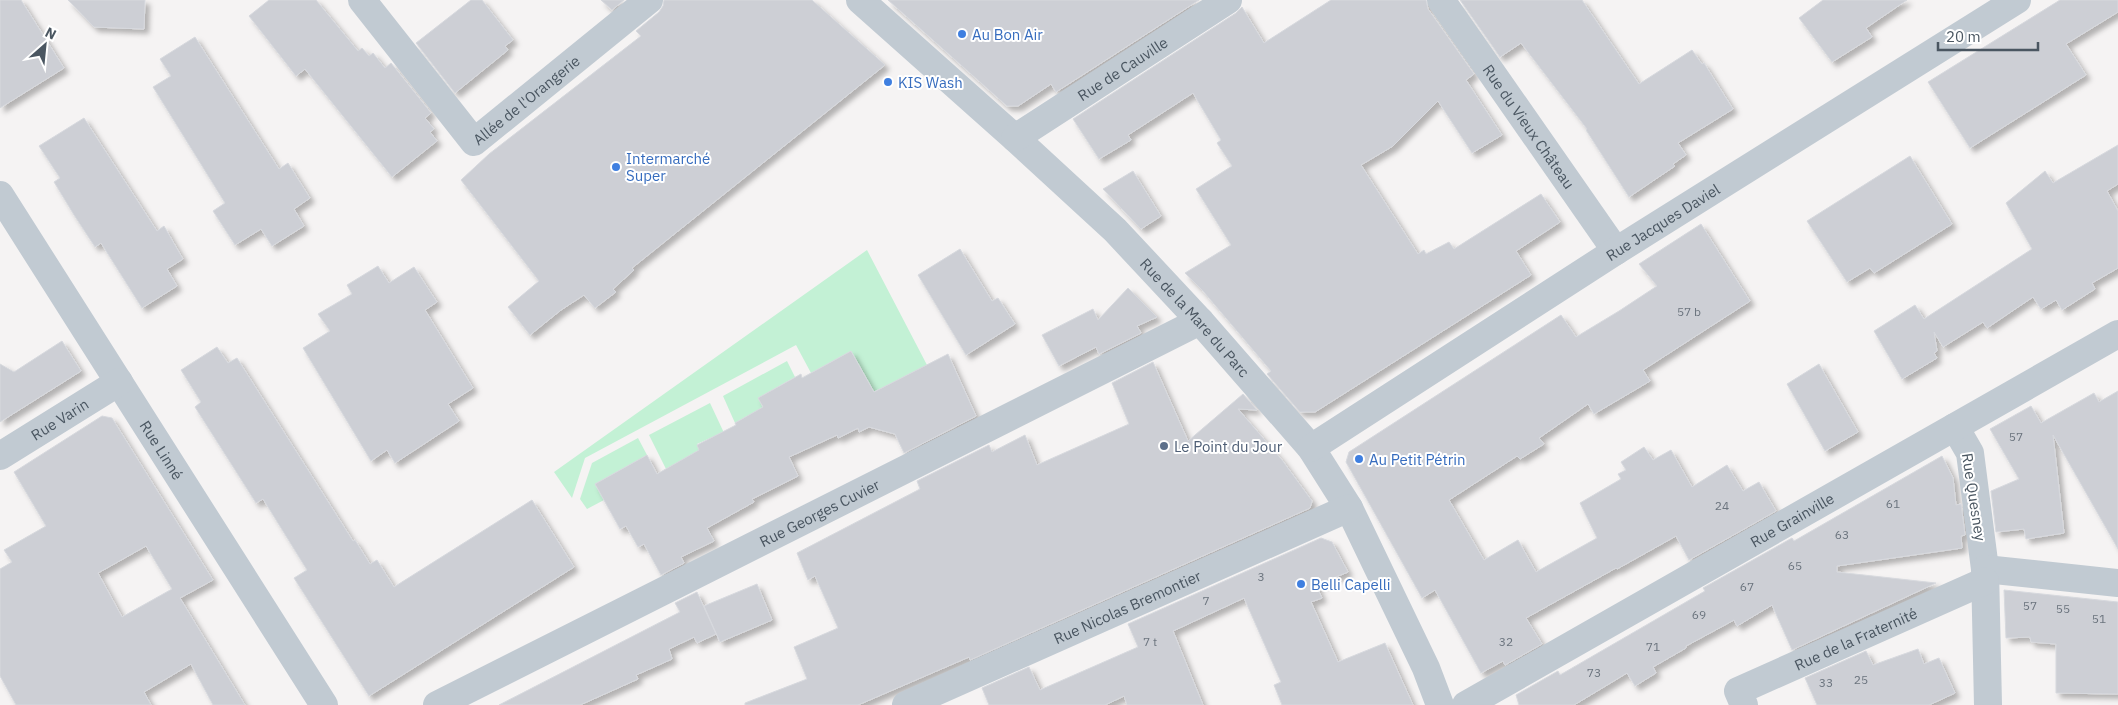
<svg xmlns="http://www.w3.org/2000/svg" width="2118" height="705" font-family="'IBM Plex Sans',sans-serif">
<defs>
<filter id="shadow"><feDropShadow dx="4.5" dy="4.5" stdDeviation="2.5" flood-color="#0004"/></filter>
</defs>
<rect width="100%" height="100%" fill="#f5f3f3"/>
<g fill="#c3f1d5">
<polygon points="867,250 927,365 874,392 851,351 811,373 796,345 585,458 572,498 554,472"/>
<polygon points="787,361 795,377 758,398 766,413 750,422 747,416 735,423 723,396"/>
<polygon points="710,403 725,435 717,435 697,444 700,451 666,469 649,435"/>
<polygon points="638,438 647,455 595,484 604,500 587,509 580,499 592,463"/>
</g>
<g fill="#cdcfd5" stroke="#d7d9de" fill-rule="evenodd" filter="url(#shadow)">
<polygon points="0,0 21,0 64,68 0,108"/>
<polygon points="68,0 145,0 144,29 94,27"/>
<polygon points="269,0 316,0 358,51 362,48 369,56 373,53 385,68 391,63 431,113 425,118 434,129 430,132 437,141 392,177 305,69 296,76 249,16"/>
<polygon points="471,0 482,0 513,40 505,46 508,50 455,93 416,43"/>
<polygon points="601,0 624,0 612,10"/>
<polygon points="664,0 812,0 885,65 632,268 634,270 613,289 616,292 595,308 584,295 561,310 530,335 508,307 539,281 461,180 489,154 641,36 636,31 659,12 663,6"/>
<polygon points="888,0 1199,0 1056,92 1051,84 1018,106 1007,106"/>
<polygon points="1331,0 1426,0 1428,9 1474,74 1466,80 1502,135 1472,153 1438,101 1393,146 1361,165 1418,254 1424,250 1426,254 1449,242 1454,249 1541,194 1560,222 1516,251 1531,275 1315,412 1300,412 1267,374 1271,371 1203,291 1185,273 1231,245 1196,189 1232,166 1217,143 1221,140 1193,93 1128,135 1131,140 1099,159 1073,119 1236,13 1242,7 1264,43"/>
<polygon points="1460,0 1582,0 1639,84 1692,50 1702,64 1704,63 1733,109 1678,143 1686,155 1673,164 1675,166 1629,197 1586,130 1587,129 1521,43 1500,57"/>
<polygon points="1823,0 1907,0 1866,28 1872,37 1832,62 1799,18"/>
<polygon points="2060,0 2118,0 2118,12 2066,44 2086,75 1970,148 1928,82"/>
<polygon points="195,37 279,169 288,163 310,198 294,209 304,226 272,246 261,229 235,245 213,211 225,203 153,87 171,76 160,59"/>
<polygon points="84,118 157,231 164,226 183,259 167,269 177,286 142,308 101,243 95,247 74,215 54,182 60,178 39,146"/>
<polygon points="2118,145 2118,184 2107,191 2118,211 2118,268 2092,283 2095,289 2062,310 2056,300 2041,309 2033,297 1987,328 1983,322 1943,347 1934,332 1937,351 1934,353 1937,358 1902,379 1874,331 1915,305 1924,319 2032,249 2006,203 2045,171 2053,183"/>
<polygon points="1910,156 1952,224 1874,273 1870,268 1847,282 1807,221"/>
<polygon points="1133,171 1161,216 1141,229 1103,189"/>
<polygon points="1701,224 1750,301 1643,370 1650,381 1594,414 1588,404 1539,438 1544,444 1520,459 1517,456 1449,500 1484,560 1518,540 1536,572 1597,538 1580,503 1621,479 1618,474 1626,470 1621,462 1644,447 1653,460 1671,450 1692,487 1727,465 1743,491 1759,482 1776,511 1689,560 1676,536 1617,569 1616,568 1526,618 1542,644 1505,665 1503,661 1481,673 1435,590 1422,598 1346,462 1349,452 1561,315 1576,337 1619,311 1657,286 1639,264"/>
<polygon points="960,249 992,301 998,298 1015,324 966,355 918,275"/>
<polygon points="378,266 389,283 414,267 437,302 425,310 473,388 448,404 459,421 395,463 387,450 371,461 303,348 330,331 318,314 352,294 347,285"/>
<polygon points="1128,288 1157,317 1137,326 1141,333 1099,354 1096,347 1059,366 1042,335 1093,309 1098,320"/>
<polygon points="62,341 81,371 0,422 0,364 14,372"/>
<polygon points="217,347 228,363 237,358 353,541 355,540 370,564 377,560 394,587 532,500 574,567 369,696 294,578 307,570 263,499 256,503 195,407 201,402 181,370"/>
<polygon points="851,351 874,392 948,354 976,416 904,453 895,434 869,427 859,432 858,428 838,438 837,435 789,457 798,476 752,499 754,502 707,528 714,541 681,557 684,563 661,575 644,544 638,547 626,526 620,529 595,484 647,455 657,474 699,450 697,445 736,425 735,423 763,407 758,398 801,374 802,378"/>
<polygon points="1153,362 1188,441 1243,394 1257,410 1238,409 1282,460 1312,501 1310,508 970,660 969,657 858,705 745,705 745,703 807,679 794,647 838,628 815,576 808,580 797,553 920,489 917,481 989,445 992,452 1025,435 1037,465 1129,424 1112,383"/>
<polygon points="1819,364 1858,432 1825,451 1787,384"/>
<polygon points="2118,391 2118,549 2053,435 2064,533 2026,539 2024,529 1996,532 1991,491 2019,479 1990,429 2031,406 2041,423 2094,393 2099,402"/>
<path d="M102,416l10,2 101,162 -33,18 65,107h-32l-22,-41 -47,28 7,13h-135l-16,-29v-107l12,-7 -8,-12 42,-24 -32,-54zM146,546l26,43 -50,28 -24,-44z"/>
<polygon points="1942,456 1953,478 1956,505 1961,504 1965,535 1961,536 1962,548 1837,566 1837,572 1936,583 1792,650 1772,605 1737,626 1734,620 1686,646 1686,648 1653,667 1656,673 1635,686 1627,673 1574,705 1519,705 1516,695 1558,671 1560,675 1705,591 1703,588 1792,538 1794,541"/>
<polygon points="1321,538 1332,542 1348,572 1316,585 1322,598 1311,602 1338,662 1385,643 1413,705 1282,705 1274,685 1281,682 1244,598 1173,631 1203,705 1127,705 1124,696 1105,705 989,705 982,688 1029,667 1040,690 1138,647 1128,624"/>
<polygon points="757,584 772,620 720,642 704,606"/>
<polygon points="2004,590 2118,602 2118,694 2056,693 2056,644 2031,642 2030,637 2006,638"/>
<polygon points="697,592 716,634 697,643 694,637 669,649 672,659 636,675 638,679 580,705 499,705 680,612 675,603"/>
<polygon points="1918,649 1924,664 1939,658 1955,693 1929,705 1817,705 1805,678 1866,651 1873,665"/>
</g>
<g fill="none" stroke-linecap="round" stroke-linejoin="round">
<g stroke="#c1cad2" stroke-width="28">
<path id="s1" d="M362,0l112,142 175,-142"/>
<path id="s2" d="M860,0l155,138 100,92 85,91 111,127 38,60 77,160 14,37"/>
<path id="s3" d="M1441,0l175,251"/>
<path id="s4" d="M1015,138l213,-138"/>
<path id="s5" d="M0,195l324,510"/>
<polyline points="1955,427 1970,453 1985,569 1988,705"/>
<path id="s6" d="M1311,448l305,-197 401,-251"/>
<path id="s7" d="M0,456l119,-74"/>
<polyline points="1985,569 2118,583"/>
<path id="s8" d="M437,705l763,-384"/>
<path id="s9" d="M906,705l443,-197"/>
<path id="s10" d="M1466,705l652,-371"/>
<path id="s11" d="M1744,705l-6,-14 247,-110"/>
</g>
</g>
<g fill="#3f7fe0" stroke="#fff" stroke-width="2">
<circle cx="962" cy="34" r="5"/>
<circle cx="888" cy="82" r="5"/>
<circle cx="616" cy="167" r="5"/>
<circle cx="1359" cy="459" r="5"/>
<circle cx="1301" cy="584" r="5"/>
</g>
<circle fill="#5c6f8a" stroke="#fff" stroke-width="2" cx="1164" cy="446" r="5"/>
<g text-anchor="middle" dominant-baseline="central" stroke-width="4" stroke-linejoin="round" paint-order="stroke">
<g font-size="12" fill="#6b747e">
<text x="1689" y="311">57 b</text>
<text x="2016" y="436">57</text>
<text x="1893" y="503">61</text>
<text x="1722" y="505">24</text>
<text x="1842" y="534">63</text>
<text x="1795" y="565">65</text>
<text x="1261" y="576">3</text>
<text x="1747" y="586">67</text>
<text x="1206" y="600">7</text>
<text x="2030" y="605">57</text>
<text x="2063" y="608">55</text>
<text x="1699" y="614">69</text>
<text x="2099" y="618">51</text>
<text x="1150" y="641">7 t</text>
<text x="1506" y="641">32</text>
<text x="1653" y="646">71</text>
<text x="1594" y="672">73</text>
<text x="1861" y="679">25</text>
<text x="1826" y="682">33</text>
</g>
<g font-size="15" fill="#366cbe" stroke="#fff" text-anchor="start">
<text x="972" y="34">Au Bon Air</text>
<text x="898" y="82">KIS Wash</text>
<text x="626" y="158">Intermarché<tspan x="626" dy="17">Super</tspan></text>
<text x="1369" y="459">Au Petit Pétrin</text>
<text x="1311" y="584">Belli Capelli</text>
</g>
<g font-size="15" fill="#4a5661" stroke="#fff">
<text stroke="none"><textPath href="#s4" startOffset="128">Rue de Cauville</textPath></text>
<text stroke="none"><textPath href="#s1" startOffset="248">Allée de l'Orangerie</textPath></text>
<text stroke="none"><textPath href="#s3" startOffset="154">Rue du Vieux Château</textPath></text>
<text stroke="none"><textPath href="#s6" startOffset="418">Rue Jacques Daviel</textPath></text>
<text stroke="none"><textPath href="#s2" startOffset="462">Rue de la Mare du Parc</textPath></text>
<text stroke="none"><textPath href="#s7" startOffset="70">Rue Varin</textPath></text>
<text stroke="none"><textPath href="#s5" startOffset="302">Rue Linné</textPath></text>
<text transform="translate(1974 497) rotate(81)">Rue Quesney</text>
<text stroke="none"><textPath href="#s8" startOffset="428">Rue Georges Cuvier</textPath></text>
<text stroke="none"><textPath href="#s10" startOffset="375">Rue Grainville</textPath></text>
<text stroke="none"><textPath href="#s9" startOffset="242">Rue Nicolas Bremontier</textPath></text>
<text stroke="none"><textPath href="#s11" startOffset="144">Rue de la Fraternité</textPath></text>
</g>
<g font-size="15" fill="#4e5e75" stroke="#fff" text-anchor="start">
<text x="1174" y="446">Le Point du Jour</text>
</g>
</g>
<g transform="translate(45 45) rotate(27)" stroke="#ffffff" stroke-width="4" paint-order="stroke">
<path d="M0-4L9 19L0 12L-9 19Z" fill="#4a5661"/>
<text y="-8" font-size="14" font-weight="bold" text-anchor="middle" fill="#4a5661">N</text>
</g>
<path d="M1938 42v8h100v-8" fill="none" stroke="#4a5661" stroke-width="2.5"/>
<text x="1946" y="42" font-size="15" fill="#4a5661" stroke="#ffffff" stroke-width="4" paint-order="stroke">20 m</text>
</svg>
